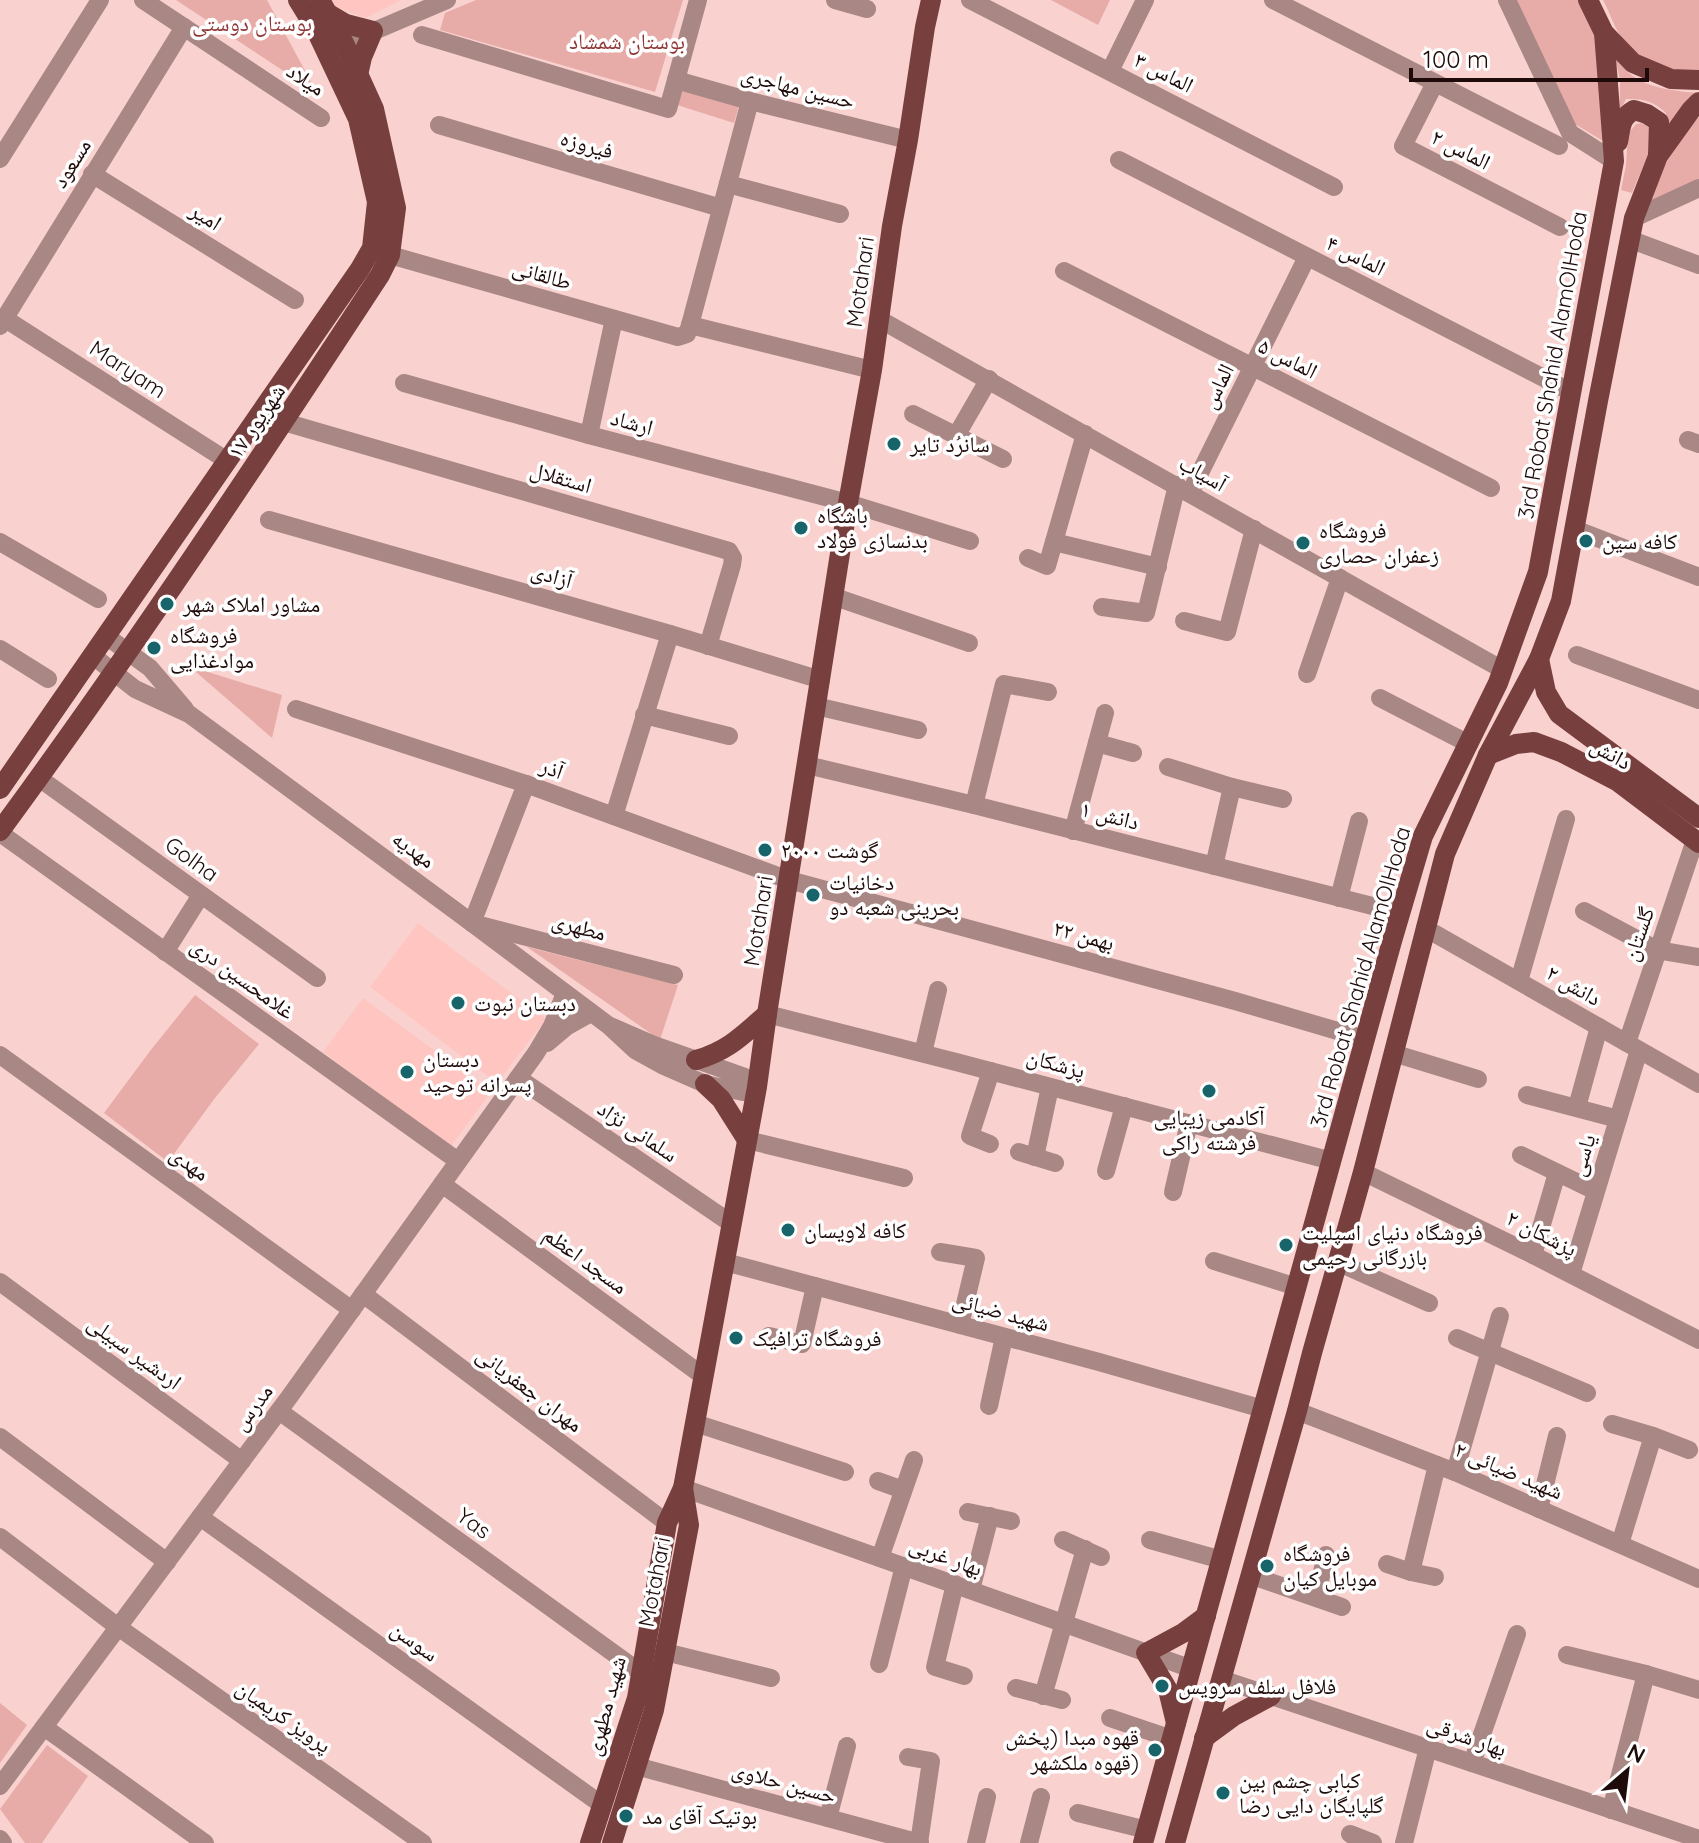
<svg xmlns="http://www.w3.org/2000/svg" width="1699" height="1843" font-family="Quicksand,'Noto Naskh Arabic',sans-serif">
<rect width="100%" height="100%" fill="#f9d2d0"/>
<g fill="#fec5c1">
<polygon points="330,0 401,0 365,18 334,6"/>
<polygon points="418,923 546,1019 497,1083 370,987"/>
<polygon points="363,998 491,1092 451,1146 323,1052"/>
</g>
<g fill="#e8aca8">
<polygon points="176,0 267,0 317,93"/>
<polygon points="476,0 683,0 655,92 440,30 445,13"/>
<polygon points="1051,0 1110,0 1098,25"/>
<polygon points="1515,0 1579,0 1595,38 1608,144 1575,124"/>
<path d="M1603,0h96v74c-28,-4 -56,-9 -75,-33 -9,-11 -14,-28 -21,-41z"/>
<path d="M1615,58c5,5 9,11 14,15 17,15 47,18 69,20l-14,10 -17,26 -1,-16c-13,-12 -22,-14 -40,-14l-6,12v-31z"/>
<polygon points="682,88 739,106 734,123 677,105"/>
<path d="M1699,117v62l-52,24c15,-34 26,-58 52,-86z"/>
<polygon points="1643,123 1654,132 1652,145 1632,193 1621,190 1626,165 1628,134 1636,124"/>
<polygon points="189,666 282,695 272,738"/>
<polygon points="527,947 678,985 660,1040"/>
<polygon points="195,995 259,1044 215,1098 168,1162 104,1113 150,1051"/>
<polygon points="0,1703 27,1725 0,1763"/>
<polygon points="47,1745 88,1776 42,1843 25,1843 0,1809"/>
</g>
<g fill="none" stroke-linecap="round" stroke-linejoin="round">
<g stroke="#a88784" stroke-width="18">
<polyline points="143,0 321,118"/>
<polyline points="835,0 867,9"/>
<polyline points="970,0 1334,187"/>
<polyline points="1273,0 1559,146"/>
<polyline points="1507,0 1570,133 1614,161"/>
<polyline points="422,35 668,109 698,0"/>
<polyline points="332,49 447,0"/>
<polyline points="1110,71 1145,0"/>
<polyline points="676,80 750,101 908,140"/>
<polyline points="1435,83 1403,146 1560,227"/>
<polyline points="439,125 721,208"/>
<polyline points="0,159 100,0"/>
<polyline points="1119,160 1571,392"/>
<polyline points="92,174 295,300"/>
<polyline points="728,184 840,214"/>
<polyline points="1634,218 1699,188"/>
<polyline points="1629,239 1699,265"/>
<polyline points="390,255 678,337 687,334 690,325 750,101"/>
<polyline points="1064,271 1491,488"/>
<polyline points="4,318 226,460"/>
<polyline points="879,319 1503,670"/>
<polyline points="690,325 872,370"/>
<polyline points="0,326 184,27"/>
<polyline points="404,383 589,435 848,503 970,541"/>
<polyline points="913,414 1003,459"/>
<polyline points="284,422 729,551 733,558 732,565 708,646"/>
<polyline points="589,435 614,319"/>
<polyline points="956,436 989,379"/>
<polyline points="1688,440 1699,444"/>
<polyline points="1190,493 1307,257"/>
<polyline points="269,520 670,634 821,680"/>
<polyline points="1574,529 1699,577"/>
<polyline points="0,542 98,599"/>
<polyline points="1054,542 1158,567"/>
<polyline points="1028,558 1047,566 1085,434"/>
<polyline points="835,597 969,643"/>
<polyline points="1102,607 1146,613 1177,485"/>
<polyline points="1184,621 1227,632 1254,529"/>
<polyline points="106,636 150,668 185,709"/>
<polyline points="0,649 48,679"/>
<polyline points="92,655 135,689 189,714 472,923 608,1025 635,1050 664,1066 705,1084 743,1092 757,1087 745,1077 654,1045 608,1025"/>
<polyline points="1577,655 1699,700"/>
<polyline points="1307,674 1340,578"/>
<polyline points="1380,698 1469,744"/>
<polyline points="816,706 918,730"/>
<polyline points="296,709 526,784 789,880 1235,1001 1365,1039"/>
<polyline points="644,715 729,736"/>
<polyline points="1097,743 1133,753"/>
<polyline points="807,765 974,805 1400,913"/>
<polyline points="1168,767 1232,787 1283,799"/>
<polyline points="39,778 317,978"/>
<polyline points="526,784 472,923 674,975"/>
<polyline points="974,805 1004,684 1048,692"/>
<polyline points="614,816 670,634"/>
<polyline points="1073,831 1105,713"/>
<polyline points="0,833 458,1161"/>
<polyline points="1214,866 1232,787"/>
<polyline points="1339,898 1359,821"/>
<polyline points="1584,911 1657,950 1699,957"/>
<polyline points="1425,928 1699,1084"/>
<polyline points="165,952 201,895"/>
<polyline points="1519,981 1566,819"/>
<polyline points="767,1014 956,1062 1332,1161"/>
<polyline points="547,1043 566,1027 591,1013"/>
<polyline points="1627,1043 1695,840"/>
<polyline points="923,1053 938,990"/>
<polyline points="1393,1053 1478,1079"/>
<polyline points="0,1055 352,1310"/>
<polyline points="518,1078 732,1224"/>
<polyline points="1527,1095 1618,1119"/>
<polyline points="1577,1107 1599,1027"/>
<polyline points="747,1140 904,1178"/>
<polyline points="990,1144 970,1136 991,1071"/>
<polyline points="1019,1152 1055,1163"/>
<polyline points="1521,1155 1589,1188"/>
<polyline points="1035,1157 1050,1087"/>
<polyline points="1106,1171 1124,1106"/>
<polyline points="1363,1172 1533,1255 1699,1340"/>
<polyline points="442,1184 703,1376"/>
<polyline points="1173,1192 1189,1123"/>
<polyline points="940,1252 976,1258 960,1325"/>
<polyline points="1533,1255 1557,1173"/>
<polyline points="1214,1261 1297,1287"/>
<polyline points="725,1262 1099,1362 1263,1409"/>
<polyline points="1337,1262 1429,1303"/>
<polyline points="1571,1274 1639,1050"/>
<polyline points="0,1282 242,1461"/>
<polyline points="363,1294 667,1523"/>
<polyline points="769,1336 802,1344 815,1286"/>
<polyline points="1457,1338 1587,1393"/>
<polyline points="989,1406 1004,1337"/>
<polyline points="279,1411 641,1673"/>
<polyline points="1297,1411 1455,1472 1699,1579"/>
<polyline points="695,1423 845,1472"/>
<polyline points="1612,1424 1653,1436 1689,1450"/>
<polyline points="0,1437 167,1562"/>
<polyline points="1455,1472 1500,1316"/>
<polyline points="878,1481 903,1490"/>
<polyline points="683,1488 1192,1669"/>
<polyline points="1539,1509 1557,1436"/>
<polyline points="968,1512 1011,1521"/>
<polyline points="200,1517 602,1805"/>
<polyline points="0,1537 118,1627 423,1843"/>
<polyline points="1063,1540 1101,1557"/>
<polyline points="1150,1540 1222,1560"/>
<polyline points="1620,1544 1653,1436"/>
<polyline points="880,1558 914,1460"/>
<polyline points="1387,1564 1411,1572 1435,1577"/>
<polyline points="1411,1572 1437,1465"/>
<polyline points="1250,1575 1342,1607"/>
<polyline points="955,1584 935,1667 964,1676"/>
<polyline points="971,1590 990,1516"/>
<polyline points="1316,1597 1326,1555"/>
<polyline points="665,1652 771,1678"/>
<polyline points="1567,1655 1646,1674 1699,1690"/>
<polyline points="879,1664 904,1566"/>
<polyline points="1221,1679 1699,1839"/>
<polyline points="1016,1688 1062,1700"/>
<polyline points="1043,1696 1085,1549"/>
<polyline points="1110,1718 1172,1739"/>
<polyline points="44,1727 205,1843"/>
<polyline points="908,1757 931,1761 919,1843"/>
<polyline points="1472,1763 1517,1634"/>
<polyline points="636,1766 920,1843"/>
<polyline points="0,1786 290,1396 536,1053 552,1026 565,993"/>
<polyline points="1611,1810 1646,1674"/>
<polyline points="1078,1813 1147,1830"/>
<polyline points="828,1818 847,1746"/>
<polyline points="1350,1834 1373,1843"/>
<polyline points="0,1839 3,1843"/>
<polyline points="976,1843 987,1797"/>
<polyline points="1029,1843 1041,1797"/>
<polyline points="1404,1843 1428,1748"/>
</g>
<g stroke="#773f3d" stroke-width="20">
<polyline points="1588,0 1604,33 1633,63 1671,79 1699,80"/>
<polyline points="329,14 346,24 373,31 362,57 358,75"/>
<path d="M1618,142c3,-15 2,-24 16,-32l13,4 12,8 -1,34"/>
<polyline points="1539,659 1546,692 1559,714 1699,818"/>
<polyline points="1488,755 1516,744 1534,742 1561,752 1617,781 1699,843"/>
<polyline points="0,789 360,269 372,248 377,202 358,119 314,26 298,0"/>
<path d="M0,831c133,-181 257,-368 380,-556l10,-20 6,-47 -22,-99 -30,-66 -24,-43"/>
<path d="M696,1060c32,-9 47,-25 71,-46"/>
<polyline points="705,1084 721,1099 747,1140"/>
<polyline points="1176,1723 1168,1690 1146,1653 1183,1633 1206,1616"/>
<polyline points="1204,1738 1234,1716 1271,1696"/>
<polyline points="590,1843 637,1698 667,1523 683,1488 757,1087 767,1014 848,503 872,370 892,226 908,140 925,27 931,0"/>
<polyline points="612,1843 654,1710 689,1525 683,1488"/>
<polyline points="1143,1843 1392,941 1423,836 1498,683 1538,572 1614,161 1604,33"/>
<polyline points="1175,1843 1297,1411 1312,1353 1363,1172 1445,854 1488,755 1539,659 1561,601 1598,401 1634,218 1658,156 1691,110 1699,102"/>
</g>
</g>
<g fill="#17656b" stroke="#fefefe" stroke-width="3">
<circle cx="894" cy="444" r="8"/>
<circle cx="801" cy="528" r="8"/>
<circle cx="1586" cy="541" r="8"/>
<circle cx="1303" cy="543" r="8"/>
<circle cx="167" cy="604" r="8"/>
<circle cx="154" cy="648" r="8"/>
<circle cx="765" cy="850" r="8"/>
<circle cx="813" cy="895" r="8"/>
<circle cx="458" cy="1003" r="8"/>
<circle cx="407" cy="1072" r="8"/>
<circle cx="1209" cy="1091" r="8"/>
<circle cx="788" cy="1230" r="8"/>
<circle cx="1286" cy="1245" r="8"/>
<circle cx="736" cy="1338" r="8"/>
<circle cx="1267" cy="1566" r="8"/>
<circle cx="1162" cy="1686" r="8"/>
<circle cx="1155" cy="1750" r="8"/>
<circle cx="1223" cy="1793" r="8"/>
<circle cx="626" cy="1816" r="8"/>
</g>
<g text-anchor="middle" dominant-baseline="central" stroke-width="7" stroke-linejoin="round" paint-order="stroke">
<g font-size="22" fill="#8f3636" stroke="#fefefe">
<text x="252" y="23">بوستان دوستی</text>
<text x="627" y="41">بوستان شمشاد</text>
</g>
<g font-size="22" fill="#1f0a0a" stroke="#fefefe">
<text transform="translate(1164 72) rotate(27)">الماس ۳</text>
<text transform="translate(306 79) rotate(33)">میلاد</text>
<text transform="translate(798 87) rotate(14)">حسین مهاجری</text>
<text transform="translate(587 144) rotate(16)">فیروزه</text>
<text transform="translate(1461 149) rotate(27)">الماس ۲</text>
<text transform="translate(71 163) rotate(-58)">مسعود</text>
<text transform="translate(206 216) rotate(32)">امیر</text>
<text transform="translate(1356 255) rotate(27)">الماس ۴</text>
<text transform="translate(542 274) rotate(16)">طالقانی</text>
<text transform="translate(860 282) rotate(-82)">Motahari</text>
<text transform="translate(1288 358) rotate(27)">الماس ۵</text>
<text transform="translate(1552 365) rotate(-80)">3rd Robat Shahid AlamOlHoda</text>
<text transform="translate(128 369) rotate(33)">Maryam</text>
<text transform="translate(1217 386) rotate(-64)">الماس</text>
<text transform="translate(256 421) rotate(-56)">۱۷ شهریور</text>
<text transform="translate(632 422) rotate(15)">ارشاد</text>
<text transform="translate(1203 473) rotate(30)">آسیاب</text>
<text transform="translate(561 477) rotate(16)">استقلال</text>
<text transform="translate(552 575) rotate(16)">آزادی</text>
<text transform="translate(1611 753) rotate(29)">دانش</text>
<text transform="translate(552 768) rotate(20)">آذر</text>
<text transform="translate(1110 815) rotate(14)">دانش ۱</text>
<text transform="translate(414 849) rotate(36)">مهدیه</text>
<text transform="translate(192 859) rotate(36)">Golha</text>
<text transform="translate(758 921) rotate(-81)">Motahari</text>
<text transform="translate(579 926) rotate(15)">مطهری</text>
<text transform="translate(1638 934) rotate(-71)">گلستان</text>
<text transform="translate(1084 935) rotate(15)">۲۲ بهمن</text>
<text transform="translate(1360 977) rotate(-74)">3rd Robat Shahid AlamOlHoda</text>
<text transform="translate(243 978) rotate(36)">غلامحسین دری</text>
<text transform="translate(1574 985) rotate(30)">دانش ۲</text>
<text transform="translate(1056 1063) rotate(15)">پزشکان</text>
<text transform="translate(638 1131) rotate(34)">سلمانی نژاد</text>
<text transform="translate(1582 1155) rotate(-73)">یاسی</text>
<text transform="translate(190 1163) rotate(36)">مهدی</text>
<text transform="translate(1542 1233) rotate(27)">پزشکان ۲</text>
<text transform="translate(586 1260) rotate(36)">مسجد اعظم</text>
<text transform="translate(1001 1311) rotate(15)">شهید ضیائی</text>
<text transform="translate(135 1352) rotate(36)">اردشیر سبیلی</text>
<text transform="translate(530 1389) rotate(37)">مهران جعفریانی</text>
<text transform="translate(252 1407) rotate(-53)">مدرس</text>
<text transform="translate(1509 1470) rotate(23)">شهید ضیائی ۲</text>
<text transform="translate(474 1523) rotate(36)">Yas</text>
<text transform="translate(946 1556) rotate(20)">بهار غربی</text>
<text transform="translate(654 1582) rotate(-79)">Motahari</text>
<text transform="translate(415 1641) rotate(36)">سوسن</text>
<text transform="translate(605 1706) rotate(-75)">شهید مطهری</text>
<text transform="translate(284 1716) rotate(35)">پرویز کریمیان</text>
<text transform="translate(1467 1736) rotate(19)">بهار شرقی</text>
<text transform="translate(784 1782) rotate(15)">حسین حلاوی</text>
</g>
<g font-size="22" fill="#1f0a0a" stroke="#fefefe" text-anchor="start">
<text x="910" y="444">سانرُد تایر</text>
<text x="817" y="515">باشگاه<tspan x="817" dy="25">بدنسازی فولاد</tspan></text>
<text x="1319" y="530">فروشگاه<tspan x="1319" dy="25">زعفران حصاری</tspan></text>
<text x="1602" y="541">کافه سین</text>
<text x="183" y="604">مشاور املاک شهر</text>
<text x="170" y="635">فروشگاه<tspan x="170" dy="25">موادغذایی</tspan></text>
<text x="781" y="850">گوشت ۲۰۰۰</text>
<text x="829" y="882">دخانیات<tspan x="829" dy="25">بحرینی شعبه دو</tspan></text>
<text x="474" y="1003">دبستان نبوت</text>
<text x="423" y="1059">دبستان<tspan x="423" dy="25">پسرانه توحید</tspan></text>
<text x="1209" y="1117" text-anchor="middle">آکادمی زیبایی<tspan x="1209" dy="25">فرشته راکی</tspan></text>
<text x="804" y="1230">کافه لاویسان</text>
<text x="1302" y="1232">فروشگاه دنیای اسپلیت<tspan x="1302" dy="25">بازرگانی رحیمی</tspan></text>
<text x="752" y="1338">فروشگاه ترافیک</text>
<text x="1283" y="1553">فروشگاه<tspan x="1283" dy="25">موبایل کیان</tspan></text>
<text x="1178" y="1686">فلافل سلف سرویس</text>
<text x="1139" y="1737" text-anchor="end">قهوه مبدا (پخش<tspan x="1139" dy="25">قهوه ملکشهر)</tspan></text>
<text x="1239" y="1780">کبابی چشم بین<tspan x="1239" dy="25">گلپایگان دایی رضا</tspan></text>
<text x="642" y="1816">بوتیک آقای مد</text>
</g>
</g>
<g transform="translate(1627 1771) rotate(28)" stroke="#fefefe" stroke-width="6" paint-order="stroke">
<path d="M0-6L14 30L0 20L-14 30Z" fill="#1f0a0a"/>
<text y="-12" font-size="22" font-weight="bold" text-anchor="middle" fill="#1f0a0a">N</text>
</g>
<path d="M1411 68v12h236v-12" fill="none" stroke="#1f0a0a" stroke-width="4"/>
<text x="1423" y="68" font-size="24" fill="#1f0a0a" stroke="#fefefe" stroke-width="6" paint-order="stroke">100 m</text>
</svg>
